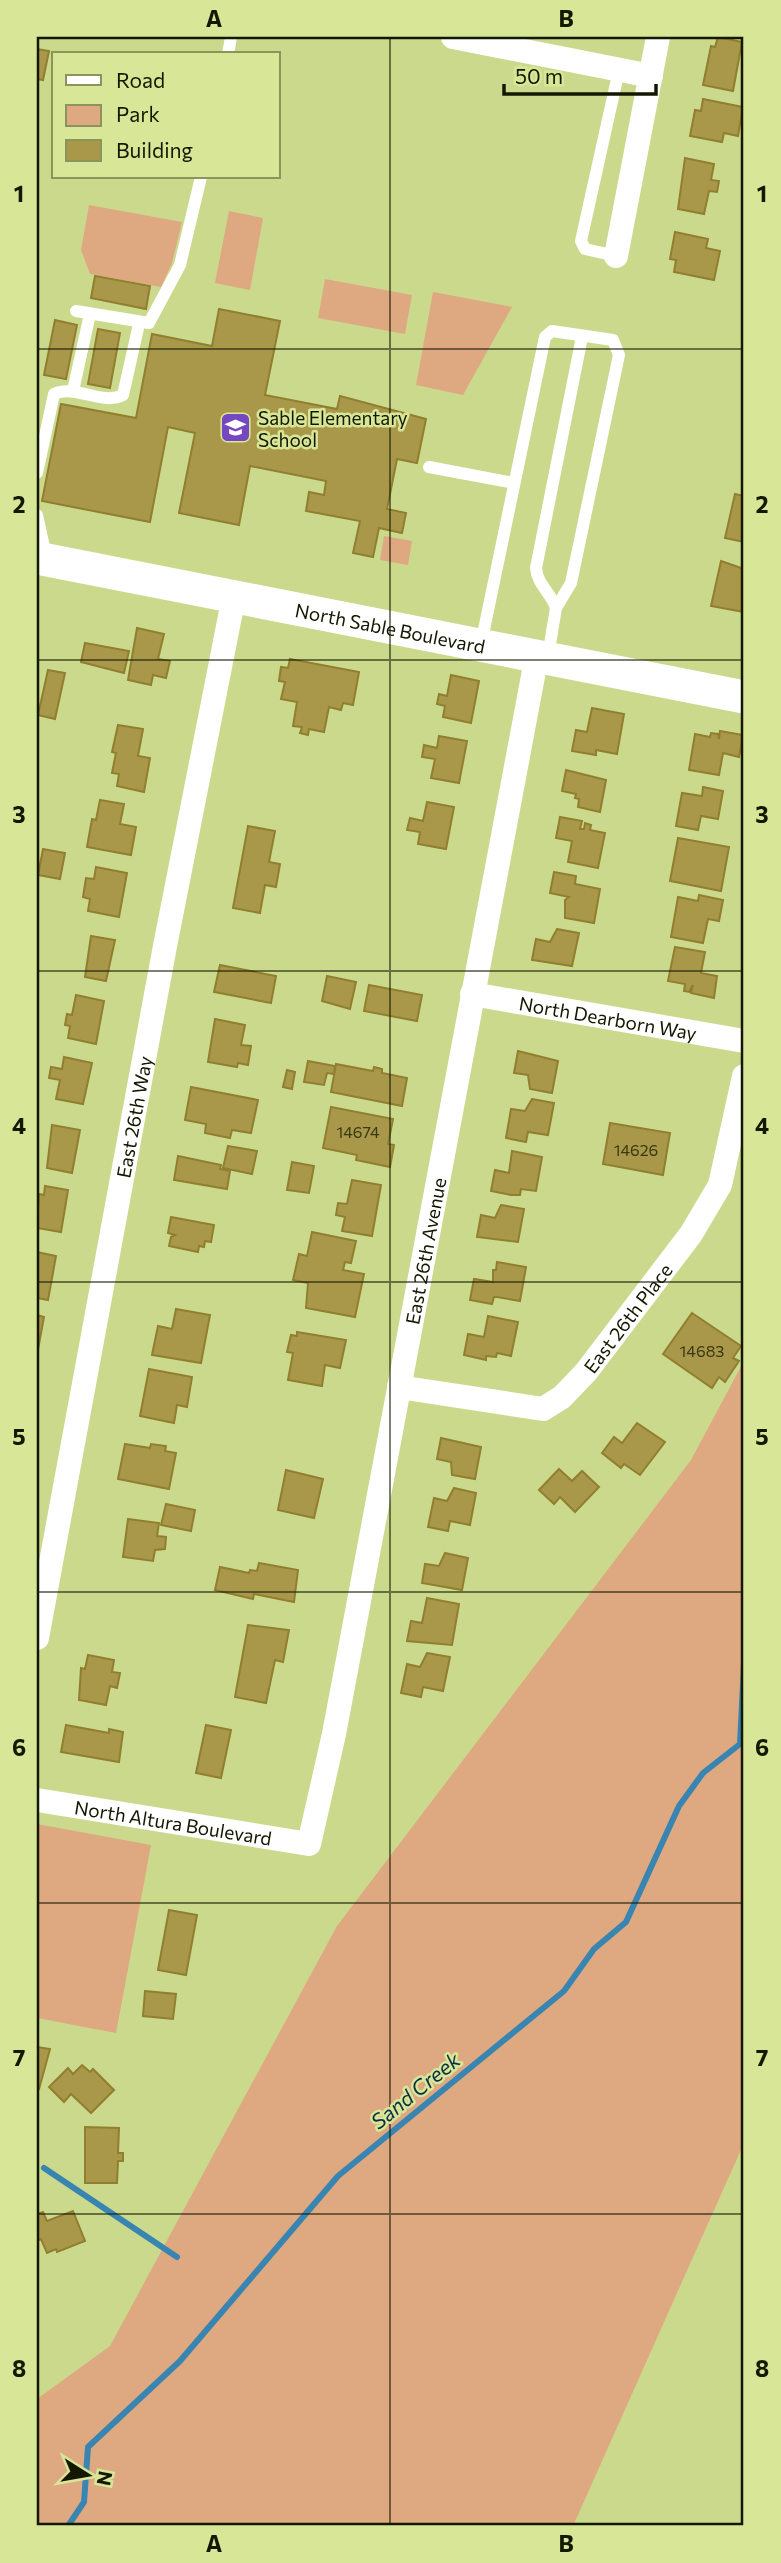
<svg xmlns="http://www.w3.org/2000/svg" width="781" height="2563" font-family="Commissioner,sans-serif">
<rect width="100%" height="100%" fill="#cbd98c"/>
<g fill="#dea881">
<polygon points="89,205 182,222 172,263 161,287 90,274 81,250"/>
<polygon points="229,211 263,218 250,290 215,283"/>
<polygon points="325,279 412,295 405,334 318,318"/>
<polygon points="433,292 512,307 463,395 416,385"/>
<polygon points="384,536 412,541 408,565 380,560"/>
<polygon points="744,1361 744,2143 573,2526 37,2526 37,2399 110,2346 337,1926 691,1460"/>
<polygon points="37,1824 151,1845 116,2033 37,2018"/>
</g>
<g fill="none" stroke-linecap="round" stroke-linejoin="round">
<g stroke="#3885b1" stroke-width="6">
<polyline points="44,2168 177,2257"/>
<polyline points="68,2526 84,2502 88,2447 180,2361 338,2176 564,1991 594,1949 626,1922 679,1806 703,1773 740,1744 744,1664"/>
</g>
</g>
<g fill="#a9984a" stroke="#907f2f" stroke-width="2">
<polygon points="718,37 742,42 733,91 703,85 711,46 715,47"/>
<polygon points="37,49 49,51 43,80 37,79"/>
<polygon points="703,99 743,107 738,136 724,133 722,142 690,136 695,110 701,111"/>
<polygon points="685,158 714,164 711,180 719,181 717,192 709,191 704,214 678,209"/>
<polygon points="675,232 708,239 706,248 720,251 714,280 674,272 676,260 670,259"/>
<polygon points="95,276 150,286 146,309 91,298"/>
<polygon points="219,309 280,321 265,395 337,409 340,396 426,419 417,463 397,459 387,509 406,513 402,533 379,528 373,557 353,553 360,521 306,511 309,492 324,495 326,481 250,466 239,525 179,513 195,433 168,427 150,522 42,501 61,404 136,418 152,334 212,346"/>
<polygon points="55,320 77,325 66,379 44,375"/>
<polygon points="98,329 120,333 110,388 88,384"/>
<polygon points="735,494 744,496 744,542 725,538"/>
<polygon points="721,561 744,569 744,612 711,606"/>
<polygon points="137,628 164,634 158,659 170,661 166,678 153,675 151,685 128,680"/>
<polygon points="85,643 129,651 124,673 81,662"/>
<polygon points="290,659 359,672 353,705 343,703 341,710 329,707 324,732 309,729 308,735 300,733 302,727 293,726 297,702 281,699 285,682 279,681 281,667 288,668"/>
<polygon points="48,670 65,673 55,719 38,715"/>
<polygon points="451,675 479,681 471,723 443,717 445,706 437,704 439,694 447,696"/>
<polygon points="592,708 624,714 617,754 596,750 596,755 572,751 576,730 587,732"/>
<polygon points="118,725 143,729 138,756 150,758 144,792 117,786 119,774 112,773 116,753 112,752"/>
<polygon points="720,731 743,735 739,757 723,753 719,775 689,770 695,734 710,737 711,733 718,734 719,739"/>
<polygon points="439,736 467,741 459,783 431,778 435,759 422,757 424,745 437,748"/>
<polygon points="566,770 606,780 600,812 578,807 579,799 575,798 576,794 562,791"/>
<polygon points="703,787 723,791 718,819 701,816 698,830 676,826 682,793 702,796"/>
<polygon points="100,800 124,804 120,824 136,827 131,855 87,847 92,819 96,820"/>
<polygon points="427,802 454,807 446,849 418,844 420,832 407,830 410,818 423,821"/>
<polygon points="560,817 582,821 580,829 584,829 585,823 591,825 590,830 605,833 598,868 568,862 572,841 556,838"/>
<polygon points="248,826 275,831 269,862 280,864 276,887 265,885 260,913 233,908"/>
<polygon points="678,838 729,847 721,891 670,881"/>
<polygon points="43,849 65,853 60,879 38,875"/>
<polygon points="96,867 127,873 119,917 88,911 90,899 83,897 86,878 94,879"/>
<polygon points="554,872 576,876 575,884 600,889 594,923 565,918 565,900 569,897 550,893"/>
<polygon points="699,895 723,900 719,921 708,919 703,943 671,937 678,897 698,901"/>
<polygon points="557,929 579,933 572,966 532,960 536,939 550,942"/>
<polygon points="91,936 115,940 106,981 85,977"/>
<polygon points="675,947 705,952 701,973 717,976 714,998 691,993 693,985 689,992 684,991 685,984 668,981"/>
<polygon points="220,965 276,976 271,1003 214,992"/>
<polygon points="327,976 356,982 350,1009 322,1001"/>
<polygon points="369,985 422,995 417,1021 364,1011"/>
<polygon points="76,995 104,1001 96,1044 68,1038 70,1026 65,1025 67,1014 72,1015"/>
<polygon points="215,1019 245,1025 241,1045 251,1046 248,1065 238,1063 237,1067 208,1062"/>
<polygon points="518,1051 558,1061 552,1093 530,1089 528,1075 514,1073"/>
<polygon points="64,1057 92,1063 83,1104 56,1099 60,1080 49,1078 51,1067 62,1069"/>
<polygon points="308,1061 335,1066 334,1074 327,1073 324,1085 304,1082"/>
<polygon points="336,1064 373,1071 374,1067 382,1069 382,1073 407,1078 402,1106 331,1092"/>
<polygon points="287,1070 295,1072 292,1089 283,1087"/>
<polygon points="191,1087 258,1100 251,1133 232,1130 230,1138 205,1133 206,1124 185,1120"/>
<polygon points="532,1099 554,1103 548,1135 528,1132 526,1142 506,1138 511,1109 525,1111"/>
<polygon points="331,1107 393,1119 388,1144 394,1145 390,1167 356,1160 357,1155 323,1148"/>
<polygon points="610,1123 670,1133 663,1175 603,1164"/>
<polygon points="52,1125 80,1130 72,1173 47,1168"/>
<polygon points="228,1146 257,1151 252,1174 223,1168"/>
<polygon points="512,1151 542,1157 536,1191 521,1189 520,1195 511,1195 491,1191 495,1170 509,1173"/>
<polygon points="178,1156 221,1165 220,1169 230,1171 227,1189 174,1180"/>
<polygon points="292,1162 314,1166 309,1193 287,1190"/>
<polygon points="352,1180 381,1185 372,1236 342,1231 345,1217 336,1215 338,1203 347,1204"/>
<polygon points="45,1186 68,1190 61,1232 37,1228 39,1194 44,1195"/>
<polygon points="501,1205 524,1209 518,1242 477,1237 481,1215 495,1218"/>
<polygon points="171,1217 214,1225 211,1242 205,1241 204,1247 199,1246 198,1252 169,1246 171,1237 175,1235 168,1233"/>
<polygon points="312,1232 356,1241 351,1263 345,1262 343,1270 364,1274 355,1317 306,1308 308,1283 293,1280 299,1254 307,1256"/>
<polygon points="37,1252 56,1256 48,1300 37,1298"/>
<polygon points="497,1262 526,1267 520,1301 497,1297 494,1297 492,1304 470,1300 474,1279 493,1282 493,1270 496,1270"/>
<polygon points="176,1309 210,1315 201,1363 152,1355 158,1326 172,1329"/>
<polygon points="692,1313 741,1346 733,1358 739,1361 725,1382 719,1377 712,1388 663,1354"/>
<polygon points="37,1315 44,1317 37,1355"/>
<polygon points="488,1316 518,1322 511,1356 497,1353 496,1357 486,1356 486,1360 464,1355 468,1334 484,1337"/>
<polygon points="297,1332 346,1340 340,1368 325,1365 322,1386 288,1380 293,1353 287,1352 291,1335 297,1336"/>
<polygon points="149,1369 192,1377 187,1407 177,1405 174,1423 140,1416"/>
<polygon points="637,1423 665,1442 640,1475 624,1464 621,1468 602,1453 614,1437 622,1443"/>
<polygon points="441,1438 481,1447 475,1479 452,1475 451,1462 437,1459"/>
<polygon points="125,1444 150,1448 151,1444 166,1446 165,1451 176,1453 169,1489 118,1479"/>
<polygon points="559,1469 572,1481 582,1471 599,1487 575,1512 560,1497 554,1504 539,1490"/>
<polygon points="286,1470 323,1479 314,1518 278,1510"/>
<polygon points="454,1488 476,1493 470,1525 450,1521 448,1531 428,1527 434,1498 447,1501"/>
<polygon points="166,1504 195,1510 191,1531 161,1525"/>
<polygon points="128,1519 159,1523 157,1536 166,1537 165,1549 155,1550 153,1561 123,1557"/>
<polygon points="445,1553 468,1558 462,1590 422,1583 425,1564 439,1566"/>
<polygon points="259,1563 298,1570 294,1602 254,1594 253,1599 215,1590 220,1567 249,1573 250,1570 257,1571"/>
<polygon points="427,1598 459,1604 452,1645 407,1641 411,1621 422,1623"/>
<polygon points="248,1625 289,1630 283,1662 275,1660 266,1703 235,1697"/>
<polygon points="427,1653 450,1657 443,1691 423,1687 421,1697 401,1693 407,1664 420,1667"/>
<polygon points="88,1655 114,1660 112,1672 120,1673 117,1688 110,1686 106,1705 79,1700 81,1668 85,1669"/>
<polygon points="66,1725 109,1733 109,1729 123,1732 119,1762 61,1752"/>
<polygon points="206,1725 231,1730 221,1778 196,1773"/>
<polygon points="169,1910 197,1915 186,1975 158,1970"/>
<polygon points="145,1991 176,1994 173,2019 143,2016"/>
<polygon points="37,2047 50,2049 39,2089 37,2089"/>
<polygon points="82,2065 90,2072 93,2069 114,2090 91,2113 71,2094 64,2102 49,2087 68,2068 73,2074"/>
<polygon points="85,2127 119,2128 118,2153 123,2153 123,2161 118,2161 117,2183 85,2183"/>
<polygon points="73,2211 85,2241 57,2252 56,2249 47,2253 41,2239 37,2241 37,2214 43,2212 47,2221"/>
</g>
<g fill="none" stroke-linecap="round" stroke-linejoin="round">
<g stroke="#fff" stroke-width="12">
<polyline points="228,54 231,37"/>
<polyline points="616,256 585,249 581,241 619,70"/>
<polyline points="76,311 149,323 180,265 201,177"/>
<polyline points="73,391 90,314"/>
<polyline points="429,467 514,483"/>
<path d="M37,473l17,-79c22,-10 48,12 69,1l16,-71"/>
<polyline points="37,515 46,556"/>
<path d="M556,608c-5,-15 -19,-24 -20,-40l46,-231"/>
<polyline points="481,644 545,337 552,331 613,340 619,355 571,583 556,608 548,656"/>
</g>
<g stroke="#fff" stroke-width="24">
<polyline points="453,37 651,76"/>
<polyline points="616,256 658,37"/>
<path id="s1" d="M472,994l272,47"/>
<path id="s2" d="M399,1387l144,22 19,-12 24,-25 105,-138 29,-49 24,-109"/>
<path id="s3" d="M37,1638l128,-692 69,-350"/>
<path id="s4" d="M37,1800l272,44 25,-110 203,-1079"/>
</g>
<path stroke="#fff" stroke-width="33" id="s5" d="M37,558l707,139"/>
</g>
<path fill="none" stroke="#151800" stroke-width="2" stroke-opacity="0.55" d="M390,37v2489M37,349h707M37,660h707M37,971h707M37,1282h707M37,1592h707M37,1903h707M37,2214h707"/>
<defs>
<symbol id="school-square" viewBox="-11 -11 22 22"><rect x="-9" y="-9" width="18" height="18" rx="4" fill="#7548c1" stroke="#d8e698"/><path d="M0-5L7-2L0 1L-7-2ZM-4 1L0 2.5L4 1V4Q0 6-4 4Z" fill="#fff"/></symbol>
</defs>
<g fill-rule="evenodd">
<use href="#school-square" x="218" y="410" width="35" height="35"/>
</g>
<g text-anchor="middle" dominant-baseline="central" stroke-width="5" stroke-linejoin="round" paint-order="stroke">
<g font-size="16" fill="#3a3812">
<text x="358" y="1131">14674</text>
<text x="636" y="1149">14626</text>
<text x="702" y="1350">14683</text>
</g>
<g font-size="19" fill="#151800" stroke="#d8e698" text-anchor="start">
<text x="258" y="417">Sable Elementary<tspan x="258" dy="22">School</tspan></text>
</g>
<g font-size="19" fill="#151800" stroke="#d8e698">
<text stroke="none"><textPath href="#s5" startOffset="360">North Sable Boulevard</textPath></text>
<text stroke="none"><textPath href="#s1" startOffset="138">North Dearborn Way</textPath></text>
<text stroke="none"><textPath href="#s3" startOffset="530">East 26th Way</textPath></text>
<text stroke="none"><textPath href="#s4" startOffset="880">East 26th Avenue</textPath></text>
<text stroke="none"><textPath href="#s2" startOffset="271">East 26th Place</textPath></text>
<text stroke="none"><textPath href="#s4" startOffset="138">North Altura Boulevard</textPath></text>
</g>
<g font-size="21" font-style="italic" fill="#0d2f43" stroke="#d8e698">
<text transform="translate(415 2090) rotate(-39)">Sand Creek</text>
</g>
</g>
<rect width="781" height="2563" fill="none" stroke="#d8e698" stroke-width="77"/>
<rect x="52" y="52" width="228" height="126" fill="#d8e698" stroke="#8a945b" stroke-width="2"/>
<rect x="66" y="75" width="35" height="10" fill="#ffffff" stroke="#8a945b" stroke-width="2"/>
<text x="116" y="88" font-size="21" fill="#151800">Road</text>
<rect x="66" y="105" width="35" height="21" fill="#dea881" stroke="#8a945b" stroke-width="2"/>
<text x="116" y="122" font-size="21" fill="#151800">Park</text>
<rect x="66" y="140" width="35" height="21" fill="#a9984a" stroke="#8a945b" stroke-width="2"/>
<text x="116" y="158" font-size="21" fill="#151800">Building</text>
<g transform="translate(88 2475) rotate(101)" stroke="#d8e698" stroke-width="5" paint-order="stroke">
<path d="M0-5L12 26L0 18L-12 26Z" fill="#151800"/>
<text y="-10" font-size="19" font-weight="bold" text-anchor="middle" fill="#151800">N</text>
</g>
<path d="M504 84v10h152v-10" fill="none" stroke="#151800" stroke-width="3.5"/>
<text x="515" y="84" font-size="21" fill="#151800" stroke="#d8e698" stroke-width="5" paint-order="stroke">50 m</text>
<rect x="38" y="38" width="704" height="2486" fill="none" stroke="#151800" stroke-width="2.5"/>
<g font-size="23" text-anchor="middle" font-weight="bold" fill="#151800">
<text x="214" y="27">A</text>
<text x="566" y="27">B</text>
<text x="19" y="202">1</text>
<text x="762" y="202">1</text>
<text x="19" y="513">2</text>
<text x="762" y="513">2</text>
<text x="19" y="823">3</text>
<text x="762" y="823">3</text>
<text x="19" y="1134">4</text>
<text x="762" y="1134">4</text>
<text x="19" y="1445">5</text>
<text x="762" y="1445">5</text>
<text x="19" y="1756">6</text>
<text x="762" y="1756">6</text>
<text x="19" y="2066">7</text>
<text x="762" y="2066">7</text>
<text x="19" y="2377">8</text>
<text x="762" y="2377">8</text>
<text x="214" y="2552">A</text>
<text x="566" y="2552">B</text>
</g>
</svg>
